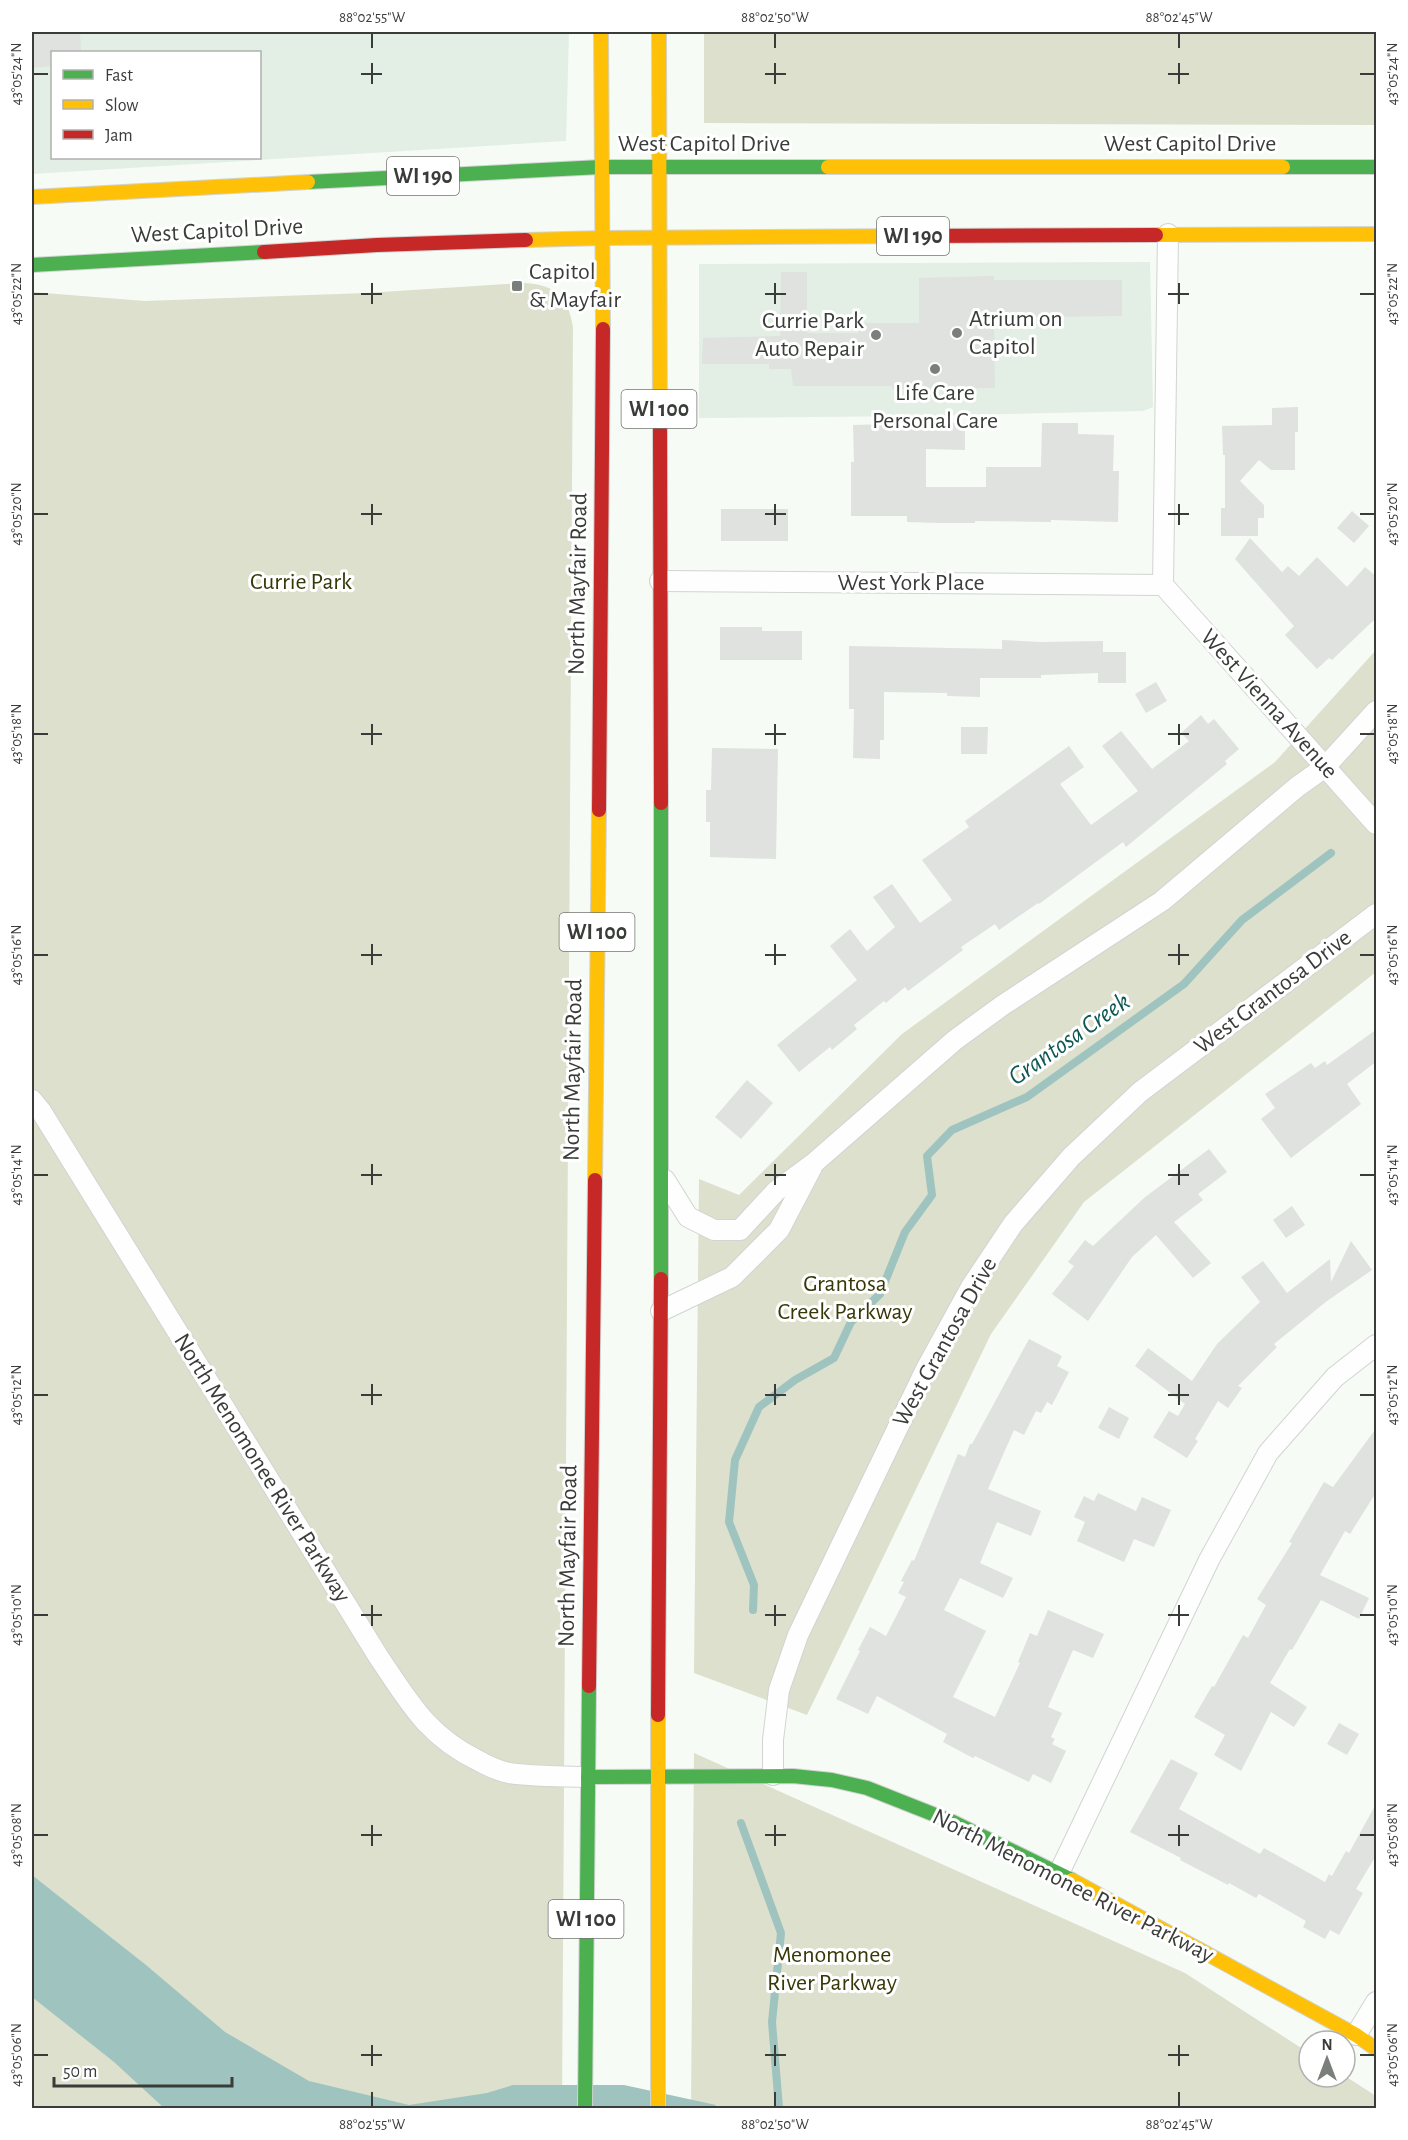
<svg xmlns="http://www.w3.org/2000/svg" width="1408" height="2140" font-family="'Alegreya Sans',sans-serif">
<rect width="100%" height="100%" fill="#f6fbf6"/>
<g fill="#e3eee4" fill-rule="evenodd">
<path d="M32,32h537l-3,109 -534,33zM52,52h208v106h-208z"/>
<polygon points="1150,262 1153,407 1143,411 916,416 699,418 699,264"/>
</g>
<g fill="#dce0cd">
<polygon points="704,32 1376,32 1376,125 704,123"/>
<path d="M523,283c31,1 45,13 50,44l-11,1781h-530v-1816l113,9 221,-8z"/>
<polygon points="1376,650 1376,972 1084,1202 991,1334 807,1715 694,1673 699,1179 739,1195 902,1034 1275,762"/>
<polygon points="694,1753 1185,1973 1309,2053 1309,2077 1345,2076 1376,2096 1376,2108 691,2108"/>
</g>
<polygon fill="#9fc4bf" points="32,1875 146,1965 225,2032 309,2081 409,2105 487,2093 513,2085 624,2085 716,2105 713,2108 164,2108 114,2062 32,1997"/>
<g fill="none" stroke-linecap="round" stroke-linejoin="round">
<g stroke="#9fc4bf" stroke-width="8">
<polyline points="753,1610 754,1585 729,1522 735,1460 759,1407 795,1380 834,1358 851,1322 880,1294 905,1232 932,1195 927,1156 952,1130 1027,1097 1184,984 1242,920 1331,853"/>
<polyline points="741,1823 781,1933 772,2022 779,2108"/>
</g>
</g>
<g fill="#dfe2de">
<polygon points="32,32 80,32 81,52 52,52 52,66 32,68"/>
<polygon points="781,272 807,272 807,333 858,333 858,323 919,323 919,278 994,276 994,280 1122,280 1122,316 1036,317 1036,322 994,322 995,388 892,389 892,386 793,386 791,369 769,369 769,364 702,364 703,338 780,336"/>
<polygon points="1298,407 1298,432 1295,432 1295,470 1271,470 1259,460 1240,481 1264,505 1264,518 1258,518 1258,536 1221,536 1221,508 1225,508 1225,455 1223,455 1222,426 1272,425 1272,408"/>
<polygon points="891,421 965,423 965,450 926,449 926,487 986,487 986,467 1041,467 1042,423 1078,423 1078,434 1114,435 1113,471 1119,471 1118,522 1051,520 1051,522 975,521 975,523 939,523 907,522 907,516 851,516 851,462 854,462 853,425 891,424"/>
<rect x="721" y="509" width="67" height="32"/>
<polygon points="1352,511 1369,526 1354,543 1337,528"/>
<polygon points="1250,538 1282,572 1288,566 1299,576 1317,557 1347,587 1365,567 1377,577 1377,617 1332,660 1329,658 1317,669 1285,635 1294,626 1235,559"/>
<polygon points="720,627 762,627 762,631 802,631 802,660 720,660"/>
<polygon points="1002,640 1041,642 1103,641 1103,652 1126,652 1126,683 1098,683 1098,673 1041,675 1041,678 980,678 980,697 947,696 947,693 884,692 884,740 880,740 880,759 853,758 854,709 849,709 849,646 1002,649"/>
<polygon points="1156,682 1167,701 1146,713 1135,694"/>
<polygon points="1201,715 1208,724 1214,719 1239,749 1225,761 1227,764 1126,847 1123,842 1039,904 1038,903 999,930 995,924 961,947 963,950 908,991 905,987 886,1003 884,1001 854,1025 857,1029 832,1050 830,1047 799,1072 777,1045 857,980 830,946 850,929 867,951 895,927 873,897 892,884 920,923 952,900 922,860 969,827 965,821 1069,746 1084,767 1060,784 1091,825 1138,791 1102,746 1121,731 1152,769 1189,741 1181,733"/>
<polygon points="961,727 988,727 987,754 961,754"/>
<polygon points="712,748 778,749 776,859 710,857 710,822 706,822 706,790 711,790"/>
<polygon points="1377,1029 1377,1061 1347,1084 1361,1104 1291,1158 1261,1119 1275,1108 1265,1094 1311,1063 1315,1068 1325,1061 1327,1065"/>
<polygon points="747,1080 773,1103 741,1139 715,1117"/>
<polygon points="1209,1149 1227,1172 1198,1194 1203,1200 1174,1222 1211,1263 1193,1278 1156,1235 1132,1257 1088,1321 1052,1294 1074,1266 1068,1262 1085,1240 1093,1246 1144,1198"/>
<polygon points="1292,1206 1305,1225 1286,1238 1273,1220"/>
<polygon points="1351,1241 1372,1270 1327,1301 1274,1344 1277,1347 1238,1386 1242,1388 1228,1408 1218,1401 1195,1439 1198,1441 1187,1458 1153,1437 1169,1411 1178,1416 1185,1404 1135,1366 1148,1348 1192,1381 1217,1344 1260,1302 1241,1277 1263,1261 1287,1293 1330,1259 1331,1282"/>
<polygon points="1029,1339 1062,1356 1057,1366 1069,1372 1052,1405 1047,1402 1041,1413 1036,1411 1024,1435 1014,1430 988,1489 1041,1511 1031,1536 997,1522 980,1563 1013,1578 1003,1598 960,1578 944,1610 986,1631 953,1697 995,1717 1020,1663 1018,1662 1030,1633 1037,1636 1048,1610 1104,1634 1093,1658 1073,1650 1048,1707 1062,1713 1051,1737 1055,1739 1052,1744 1066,1751 1051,1783 1033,1774 1029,1782 975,1756 973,1758 943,1742 947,1734 877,1696 868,1714 836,1699 860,1651 858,1650 870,1627 886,1636 906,1597 898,1593 904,1582 901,1581 912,1560 914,1561 958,1454 965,1457 970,1444 972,1444"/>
<polygon points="1109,1407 1129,1418 1119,1439 1098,1428"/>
<polygon points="1377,1427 1377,1491 1350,1534 1345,1531 1320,1575 1369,1598 1359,1619 1321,1600 1292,1650 1290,1649 1270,1683 1307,1707 1294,1727 1271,1712 1241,1771 1214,1755 1225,1735 1194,1717 1212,1686 1214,1687 1243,1635 1248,1638 1266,1605 1257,1599 1292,1543 1289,1542 1324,1482 1333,1487"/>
<polygon points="1098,1493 1136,1511 1142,1497 1171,1510 1154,1547 1134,1539 1124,1562 1077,1541 1085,1522 1074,1517 1084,1496 1094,1501"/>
<polygon points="1339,1723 1359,1734 1347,1755 1327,1744"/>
<polygon points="1171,1759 1198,1773 1179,1809 1260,1854 1264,1848 1325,1882 1329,1874 1332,1876 1346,1851 1349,1853 1377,1802 1377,1854 1356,1889 1363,1893 1339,1935 1330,1930 1325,1939 1303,1927 1306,1921 1259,1894 1256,1898 1229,1883 1228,1885 1180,1860 1181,1858 1130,1832"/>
</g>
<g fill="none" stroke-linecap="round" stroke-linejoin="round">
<defs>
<g id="street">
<polyline points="660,581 1163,585"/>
<polyline points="1163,585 1168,234"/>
<polyline points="1163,585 1376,824"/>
<path d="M32,1100l9,11 337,545c31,46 49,80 101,105 9,5 20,10 30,12 26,4 53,3 79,4"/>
<polyline points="665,1180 688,1217 714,1230 740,1230 776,1191 814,1163 955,1040 1003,1005 1162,901 1297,787 1325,767 1376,711"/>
<polyline points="661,1311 732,1277 779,1230 812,1167"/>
<polyline points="773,1775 773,1740 779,1690 798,1635 926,1369 971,1287 1013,1224 1071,1157 1140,1092 1376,914"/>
<polyline points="1059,1873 1209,1560 1268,1453 1335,1377 1376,1345"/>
<polyline points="1356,2035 1376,2002"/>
</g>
<g id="fast">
<polyline points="1283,167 1376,167"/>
<polyline points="308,182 601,167 828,167"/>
<polyline points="32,265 264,252"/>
<polyline points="661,803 661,1279"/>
<polyline points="588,1777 793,1776 832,1780 867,1788 953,1822 1072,1880"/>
<polyline points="585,2108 589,1686"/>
</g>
<g id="slow">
<polyline points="601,32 603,329"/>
<polyline points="659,32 660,430"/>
<polyline points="828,167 1283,167"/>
<polyline points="32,197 308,182"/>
<polyline points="1156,235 1376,234"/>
<polyline points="526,240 604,238 917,236"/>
<polyline points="595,1180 599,810"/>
<polyline points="658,1715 658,2108"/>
<polyline points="1072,1880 1356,2035 1376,2049"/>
</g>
<g id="jam">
<polyline points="917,236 1156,235"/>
<polyline points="264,252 377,245 526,240"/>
<polyline points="660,430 661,803"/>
<polyline points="599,810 603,329"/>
<polyline points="589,1686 595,1180"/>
<polyline points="658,1715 661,1279"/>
</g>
</defs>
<use href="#street" stroke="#d1d4d1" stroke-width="22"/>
<use href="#fast" stroke="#d1d4d1" stroke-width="16"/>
<use href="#slow" stroke="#d1d4d1" stroke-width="16"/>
<use href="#jam" stroke="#d1d4d1" stroke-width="16"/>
<use href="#street" stroke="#fefefe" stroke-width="20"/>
<use href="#fast" stroke="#4caf50" stroke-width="14"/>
<use href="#slow" stroke="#ffc107" stroke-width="14"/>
<use href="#jam" stroke="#c62828" stroke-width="14"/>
</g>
<path fill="none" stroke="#393c39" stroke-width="2" d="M372,33v15M775,33v15M1179,33v15M372,63v21M775,63v21M1179,63v21M33,74h15M361,74h21M765,74h21M1168,74h21M1360,74h15M372,283v21M775,283v21M1179,283v21M33,294h15M361,294h21M765,294h21M1168,294h21M1360,294h15M372,504v21M775,504v21M1179,504v21M33,514h15M361,514h21M765,514h21M1168,514h21M1360,514h15M372,724v21M775,724v21M1179,724v21M33,734h15M361,734h21M765,734h21M1168,734h21M1360,734h15M372,944v21M775,944v21M1179,944v21M33,955h15M361,955h21M765,955h21M1168,955h21M1360,955h15M372,1164v21M775,1164v21M1179,1164v21M33,1175h15M361,1175h21M765,1175h21M1168,1175h21M1360,1175h15M372,1384v21M775,1384v21M1179,1384v21M33,1395h15M361,1395h21M765,1395h21M1168,1395h21M1360,1395h15M372,1605v21M775,1605v21M1179,1605v21M33,1615h15M361,1615h21M765,1615h21M1168,1615h21M1360,1615h15M372,1825v21M775,1825v21M1179,1825v21M33,1835h15M361,1835h21M765,1835h21M1168,1835h21M1360,1835h15M372,2045v21M775,2045v21M1179,2045v21M33,2055h15M361,2055h21M765,2055h21M1168,2055h21M1360,2055h15M372,2092v15M775,2092v15M1179,2092v15"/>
<g fill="#7b7f7b" stroke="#fff" stroke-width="2">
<rect x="511" y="280" width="12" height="12" rx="3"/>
<circle cx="957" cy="333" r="6"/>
<circle cx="876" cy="335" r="6"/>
<circle cx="935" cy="369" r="6"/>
</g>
<g text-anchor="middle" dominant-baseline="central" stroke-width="6" stroke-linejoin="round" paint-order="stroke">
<g fill="#fff" stroke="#747674" stroke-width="1.5">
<rect x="387" y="157" width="72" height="38" rx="4.5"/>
<rect x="877" y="217" width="72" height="38" rx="4.5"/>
<rect x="621.5" y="390" width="75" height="38" rx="4.5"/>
<rect x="559.5" y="913" width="75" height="38" rx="4.5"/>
<rect x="548.5" y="1900" width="75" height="38" rx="4.5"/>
</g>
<g font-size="22" font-weight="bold" fill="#393c39">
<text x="423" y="176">WI 190</text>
<text x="913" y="236">WI 190</text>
<text x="659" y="409">WI 100</text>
<text x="597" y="932">WI 100</text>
<text x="586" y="1919">WI 100</text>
</g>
<g font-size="24" fill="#393c39" stroke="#fff">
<text x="704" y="144">West Capitol Drive</text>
<text x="1190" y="144">West Capitol Drive</text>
<text transform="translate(217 231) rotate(-3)">West Capitol Drive</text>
<text x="911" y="583">West York Place</text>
<text transform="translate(578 584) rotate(-89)">North Mayfair Road</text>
<text transform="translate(1269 704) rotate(48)">West Vienna Avenue</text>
<text transform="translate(1273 992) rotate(-37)">West Grantosa Drive</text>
<text transform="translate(573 1070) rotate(-89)">North Mayfair Road</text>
<text transform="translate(945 1342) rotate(-61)">West Grantosa Drive</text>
<text transform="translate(262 1468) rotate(58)">North Menomonee River Parkway</text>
<text transform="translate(568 1556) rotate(-89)">North Mayfair Road</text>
<text transform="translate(1073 1886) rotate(27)">North Menomonee River Parkway</text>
</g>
<g font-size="24" fill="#393c39" stroke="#fff" text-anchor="start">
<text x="529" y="272">Capitol<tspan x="529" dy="28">&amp; Mayfair</tspan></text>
<text x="969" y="319">Atrium on<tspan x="969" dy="28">Capitol</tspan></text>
<text x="864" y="321" text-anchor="end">Currie Park<tspan x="864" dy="28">Auto Repair</tspan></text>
<text x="935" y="393" text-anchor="middle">Life Care<tspan x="935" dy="28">Personal Care</tspan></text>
</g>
<g font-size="24" fill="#363907" stroke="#fff">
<text x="301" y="582">Currie Park</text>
<text x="845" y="1284">Grantosa<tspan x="845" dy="28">Creek Parkway</tspan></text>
<text x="832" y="1955">Menomonee<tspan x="832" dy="28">River Parkway</tspan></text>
</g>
<g font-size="26" font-style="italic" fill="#0d5852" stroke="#fff">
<text transform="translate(1069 1039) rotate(-35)">Grantosa Creek</text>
</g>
</g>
<rect width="1408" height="2140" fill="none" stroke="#ffffff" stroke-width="66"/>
<rect x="51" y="51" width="210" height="108" fill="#ffffff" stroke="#b0b1b0" stroke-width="1.5"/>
<rect x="63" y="70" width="30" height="9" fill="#4caf50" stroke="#b0b1b0" stroke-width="1.5"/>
<text x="105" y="81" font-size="18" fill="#393c39">Fast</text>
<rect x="63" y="100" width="30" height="9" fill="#ffc107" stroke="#b0b1b0" stroke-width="1.5"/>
<text x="105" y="111" font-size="18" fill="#393c39">Slow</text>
<rect x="63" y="130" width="30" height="9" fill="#c62828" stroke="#b0b1b0" stroke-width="1.5"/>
<text x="105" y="141" font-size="18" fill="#393c39">Jam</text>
<g transform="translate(1327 2059)"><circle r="28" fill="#ffffff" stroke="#b0b1b0" stroke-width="1.5"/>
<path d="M0-4.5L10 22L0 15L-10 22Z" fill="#7b7f7b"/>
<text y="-9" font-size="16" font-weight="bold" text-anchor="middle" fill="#393c39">N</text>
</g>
<path d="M54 2077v9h178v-9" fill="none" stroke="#393c39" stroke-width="3"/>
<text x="63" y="2077" font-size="18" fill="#393c39" stroke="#ffffff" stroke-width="4.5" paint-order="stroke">50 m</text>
<rect x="33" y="33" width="1342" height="2074" fill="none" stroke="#393c39" stroke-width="2"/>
<g font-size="15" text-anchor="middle" fill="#393c39">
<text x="372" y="22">88°02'55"W</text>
<text x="775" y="22">88°02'50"W</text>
<text x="1179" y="22">88°02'45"W</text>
<text transform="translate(16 74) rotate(-90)" y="5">43°05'24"N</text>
<text transform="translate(1392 74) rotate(-90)" y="5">43°05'24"N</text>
<text transform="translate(16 294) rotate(-90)" y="5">43°05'22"N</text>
<text transform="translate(1392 294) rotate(-90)" y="5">43°05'22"N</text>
<text transform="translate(16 514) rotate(-90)" y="5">43°05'20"N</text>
<text transform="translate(1392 514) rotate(-90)" y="5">43°05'20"N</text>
<text transform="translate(16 734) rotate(-90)" y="5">43°05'18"N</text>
<text transform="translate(1392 734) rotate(-90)" y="5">43°05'18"N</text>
<text transform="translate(16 955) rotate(-90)" y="5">43°05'16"N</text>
<text transform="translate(1392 955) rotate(-90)" y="5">43°05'16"N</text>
<text transform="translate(16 1175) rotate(-90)" y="5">43°05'14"N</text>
<text transform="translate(1392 1175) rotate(-90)" y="5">43°05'14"N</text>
<text transform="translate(16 1395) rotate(-90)" y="5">43°05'12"N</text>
<text transform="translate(1392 1395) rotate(-90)" y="5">43°05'12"N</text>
<text transform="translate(16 1615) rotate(-90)" y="5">43°05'10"N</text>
<text transform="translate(1392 1615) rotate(-90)" y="5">43°05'10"N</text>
<text transform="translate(16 1835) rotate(-90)" y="5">43°05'08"N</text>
<text transform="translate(1392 1835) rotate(-90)" y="5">43°05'08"N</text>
<text transform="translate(16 2055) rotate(-90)" y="5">43°05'06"N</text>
<text transform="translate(1392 2055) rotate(-90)" y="5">43°05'06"N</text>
<text x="372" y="2129">88°02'55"W</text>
<text x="775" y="2129">88°02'50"W</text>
<text x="1179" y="2129">88°02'45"W</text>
</g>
</svg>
